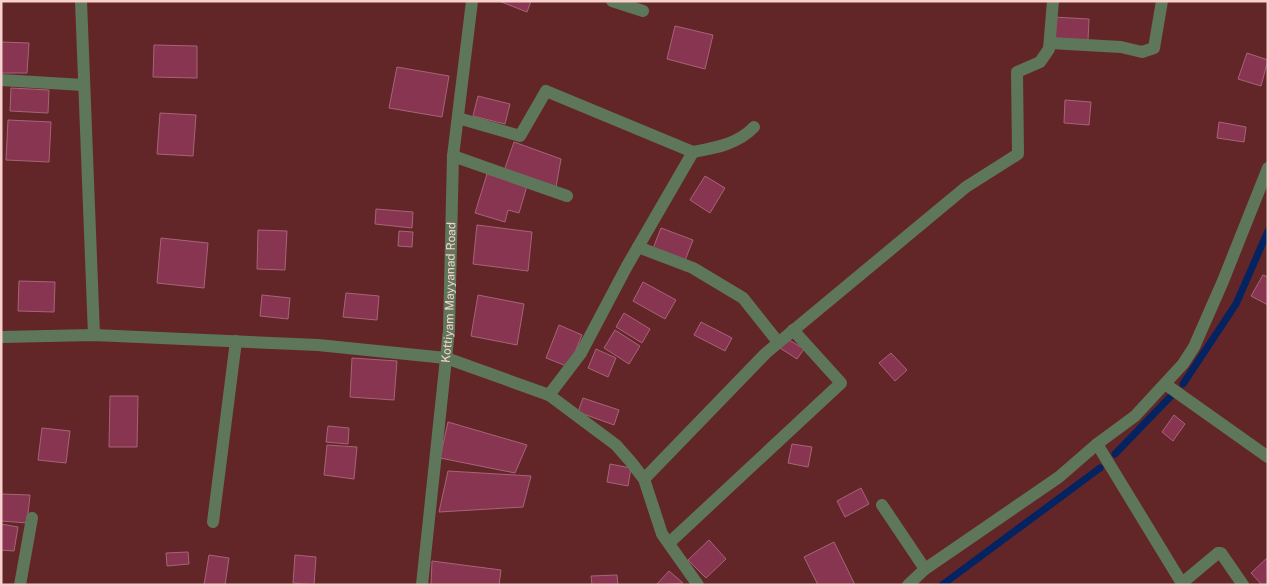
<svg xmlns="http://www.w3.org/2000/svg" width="1269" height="586" font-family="'Public Sans',sans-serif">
<rect width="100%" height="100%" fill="#632628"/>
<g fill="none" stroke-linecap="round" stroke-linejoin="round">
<g stroke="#032361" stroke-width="7">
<polyline points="1183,384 1236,304 1268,231"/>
<polyline points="1115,454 1172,395"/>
<polyline points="942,585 1100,468"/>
</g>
</g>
<g fill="#883552" stroke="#a66477">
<polygon points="499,1 531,1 527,12"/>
<polygon points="1053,17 1089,19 1088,40 1052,38"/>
<polygon points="675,26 713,35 705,69 667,59"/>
<polygon points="1,42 29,43 27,73 1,73"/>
<polygon points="154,45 197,46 197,78 153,77"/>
<polygon points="1247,53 1268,60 1261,86 1238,79"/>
<polygon points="397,67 449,76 442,117 389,108"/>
<polygon points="11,88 49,90 48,113 10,111"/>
<polygon points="478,96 510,104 505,124 473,116"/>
<polygon points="1065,100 1091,102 1089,125 1064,123"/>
<polygon points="160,113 196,115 193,156 157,154"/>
<polygon points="8,120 51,122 49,162 6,160"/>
<polygon points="1219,122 1246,127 1244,142 1217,138"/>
<polygon points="514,142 561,159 556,187 504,171"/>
<polygon points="487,174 527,186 519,213 508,210 505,222 475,213"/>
<polygon points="705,176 725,188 710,213 690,200"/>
<polygon points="376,209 413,212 412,228 375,224"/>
<polygon points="477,225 532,232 528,271 473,264"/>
<polygon points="661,228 693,240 684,263 652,251"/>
<polygon points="258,230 287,231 285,270 257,269"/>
<polygon points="399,231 413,232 412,247 398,246"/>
<polygon points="161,238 208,243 204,288 157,283"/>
<polygon points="1263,275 1268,277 1268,305 1251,296"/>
<polygon points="19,281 55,282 54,312 18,311"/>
<polygon points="643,282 676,300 665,319 633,301"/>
<polygon points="346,293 379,296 377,320 343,317"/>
<polygon points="262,295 290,298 288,319 260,316"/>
<polygon points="478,295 524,304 517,345 471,336"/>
<polygon points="624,313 650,329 642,343 616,327"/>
<polygon points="701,322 732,338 725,351 694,335"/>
<polygon points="559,325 582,335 569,367 546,358"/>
<polygon points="615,330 640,346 629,364 604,348"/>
<polygon points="786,338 804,349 797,359 780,348"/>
<polygon points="596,349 616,358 608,377 588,368"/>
<polygon points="891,353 907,370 895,381 879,363"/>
<polygon points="352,358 397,361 394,400 350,397"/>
<polygon points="110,396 138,396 137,447 109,447"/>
<polygon points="583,398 619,410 614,425 578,412"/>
<polygon points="1174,415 1185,424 1173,441 1162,432"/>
<polygon points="448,422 527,445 515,473 440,458"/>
<polygon points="328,426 349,428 348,444 326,442"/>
<polygon points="42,428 70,431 66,463 38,460"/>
<polygon points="792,444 812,447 808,467 788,463"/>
<polygon points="327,445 357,447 354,479 324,475"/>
<polygon points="610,464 631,468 628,486 607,482"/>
<polygon points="448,471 531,476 523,507 439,512"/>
<polygon points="861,488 869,504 845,517 837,501"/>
<polygon points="1,494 30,495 27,523 1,521"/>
<polygon points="1,524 18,527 14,551 1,550"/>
<polygon points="709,540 726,559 706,578 688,560"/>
<polygon points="834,542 855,585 818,585 804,557"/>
<polygon points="188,552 189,564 167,566 166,553"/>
<polygon points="209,555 229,558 225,585 204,585"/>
<polygon points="295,555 316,557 314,585 293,583"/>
<polygon points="1268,557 1268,585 1262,585 1251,573"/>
<polygon points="432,561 501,570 499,585 431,585"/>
<polygon points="669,571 683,583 656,585"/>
<polygon points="617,575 618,585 592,585 591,576"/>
</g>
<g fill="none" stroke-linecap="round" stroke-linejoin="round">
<g stroke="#5e775b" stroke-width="12">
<polyline points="81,1 94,335"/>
<polyline points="612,1 643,11"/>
<polyline points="1050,43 1121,47 1142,52 1154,48 1162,1"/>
<polyline points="1,80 83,85"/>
<path d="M458,118l62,18 26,-45 147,61c22,-4 45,-8 61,-25"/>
<polyline points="453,156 567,196"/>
<polyline points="638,247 693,268 743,298 778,342"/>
<polyline points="1,337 94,335 318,345 446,358 549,395 581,353 627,266 693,152"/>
<polyline points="1165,384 1268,457"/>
<polyline points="549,395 616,445 631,462 644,479 662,534 698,585"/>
<polyline points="1097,444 1183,585"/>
<polyline points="644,479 766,353 966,187 1018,154 1017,72 1040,62 1049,49 1053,1"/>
<polyline points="882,505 925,569"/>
<polyline points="213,522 236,341"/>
<polyline points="669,543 841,383 793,330"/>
<polyline points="1182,583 1218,553 1221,553 1243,585"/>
<polyline points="20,585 32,518"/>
<path id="s1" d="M422,585l27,-255 4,-174 19,-155"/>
<polyline points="908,585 925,569 1059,477 1097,444 1135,416 1183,364 1194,347 1223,281 1268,168"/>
</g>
</g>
<g text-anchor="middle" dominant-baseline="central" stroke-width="4.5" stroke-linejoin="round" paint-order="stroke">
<g font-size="12" fill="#f8d1cf" stroke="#361b1a">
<text stroke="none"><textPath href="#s1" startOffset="294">Kottiyam Mayyanad Road</textPath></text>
</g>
</g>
<rect width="1269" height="586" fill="none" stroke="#f8d1cf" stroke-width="5"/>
</svg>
